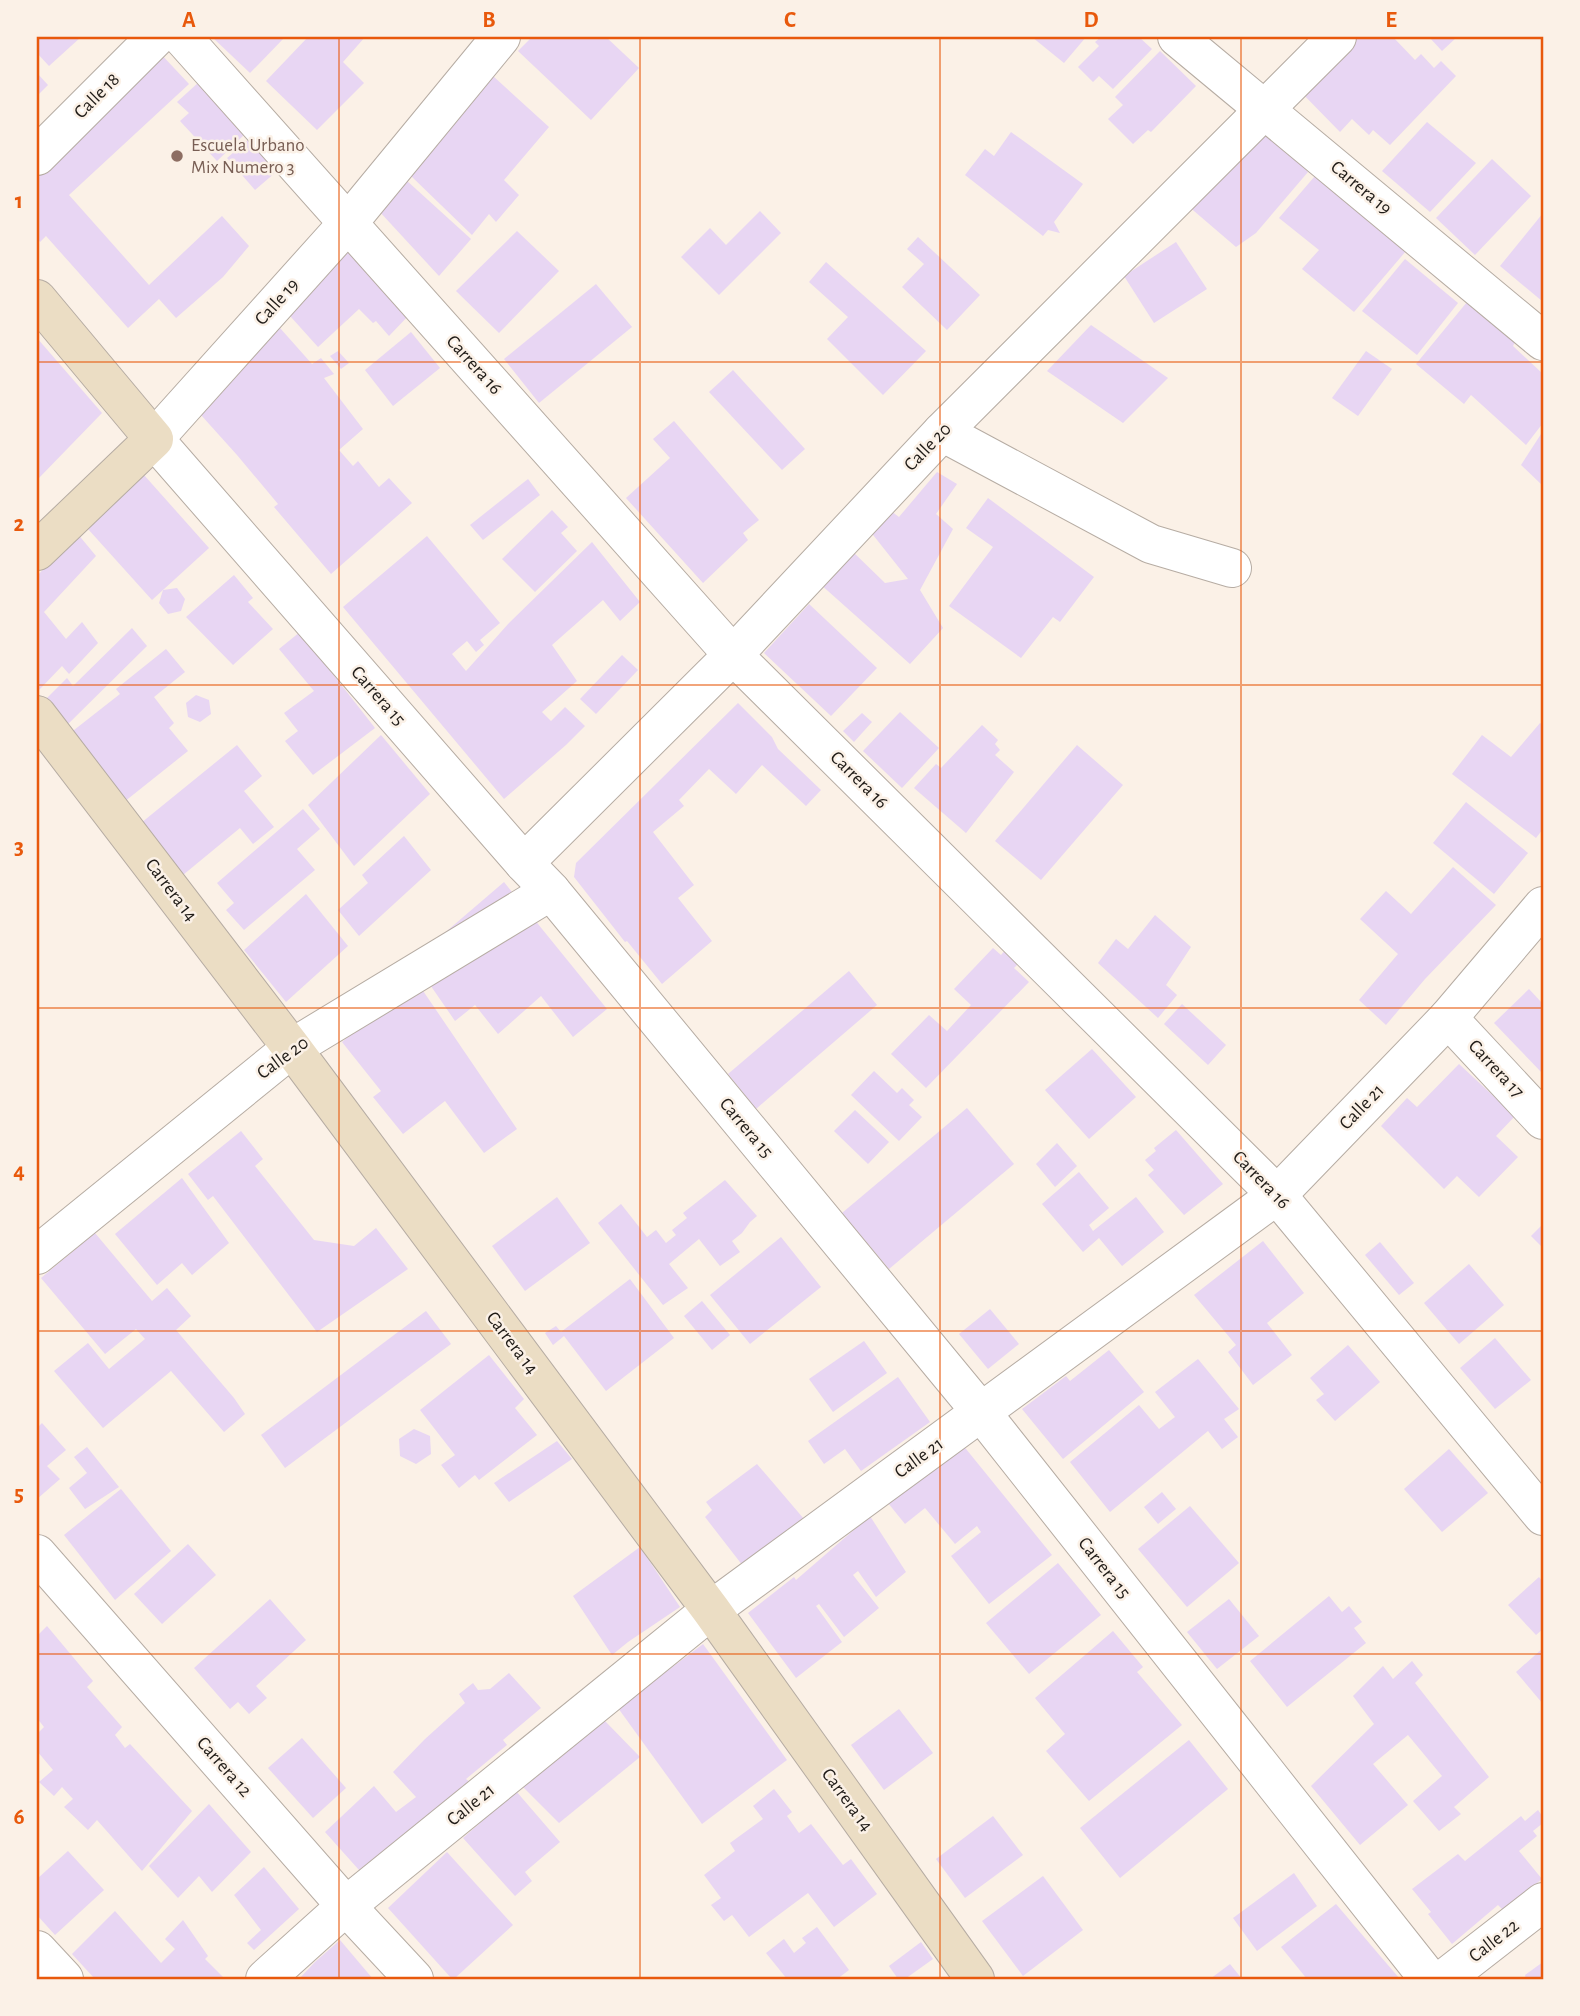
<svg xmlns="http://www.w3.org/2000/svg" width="1580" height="2016" font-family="'Alegreya Sans',sans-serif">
<rect width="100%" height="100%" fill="#fbf1e7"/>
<g fill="#e8d6f3">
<polygon points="37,37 81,37 49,66 37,53"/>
<polygon points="212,37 285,37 250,73"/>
<polygon points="308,37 365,37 343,62 364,83 317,130 266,81"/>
<polygon points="532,37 606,37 639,68 591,120 518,51"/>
<polygon points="1032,37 1086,37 1064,63"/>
<polygon points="1101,37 1139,37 1152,49 1113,89 1099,76 1093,82 1078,67 1099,46 1095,42"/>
<polygon points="1352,37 1393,37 1415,60 1421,54 1434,68 1441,61 1456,76 1390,145 1373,130 1369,135 1352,119 1340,132 1298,89"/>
<polygon points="1429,37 1457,37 1442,51"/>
<polygon points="1160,51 1196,86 1151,132 1148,130 1133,144 1108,119 1123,105 1115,97"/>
<polygon points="159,52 189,84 69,195 149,285 222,216 249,246 223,277 176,318 159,299 128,328 46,236 40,242 37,238 37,168"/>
<polygon points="37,73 48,85 37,96"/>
<polygon points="493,76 549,127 504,180 519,195 496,222 489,214 472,235 410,175"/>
<polygon points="199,82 246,133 217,161 180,121 189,113 177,102"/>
<polygon points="1259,122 1308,172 1256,233 1236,247 1180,199"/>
<polygon points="1427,122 1476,163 1430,212 1382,171"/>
<polygon points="1011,132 1083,184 1054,222 1060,233 1048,230 1043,236 965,175 985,149 994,156"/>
<polygon points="248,140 276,172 255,190 227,158"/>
<polygon points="1492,159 1531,196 1475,255 1436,218"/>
<polygon points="1315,176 1406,251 1354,312 1302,269 1319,250 1279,218"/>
<polygon points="406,180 471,239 439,276 379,211"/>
<polygon points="760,211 781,233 719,295 681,257 710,228 726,245"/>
<polygon points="1543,213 1543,299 1542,301 1500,266"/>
<polygon points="517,231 559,271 499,333 456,291"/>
<polygon points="918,237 980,295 947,330 902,287 924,264 907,249"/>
<polygon points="346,242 410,314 389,336 376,321 373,323 359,309 318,347 282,307"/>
<polygon points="1176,242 1207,289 1154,323 1124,276"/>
<polygon points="1405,259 1458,303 1417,355 1362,311"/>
<polygon points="826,262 926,351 883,395 827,339 848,317 809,282"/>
<polygon points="596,284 632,327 539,403 504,359"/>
<polygon points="1467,302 1515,342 1513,346 1543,374 1543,423 1526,445 1471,395 1464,404 1416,364"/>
<polygon points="272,319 312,364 321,358 334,374 324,378 363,429 339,450 353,466 358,461 379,487 389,478 412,503 331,574 274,507 278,504 237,455 192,405"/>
<polygon points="1091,325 1168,378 1123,423 1047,371"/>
<polygon points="411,332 440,368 393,406 365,370"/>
<polygon points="37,338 102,413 37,480"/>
<polygon points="338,351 349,363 341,369 330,356"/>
<polygon points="1366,351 1392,369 1358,416 1332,398"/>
<polygon points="733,370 805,449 782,470 709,392"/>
<polygon points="674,421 759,520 743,533 748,540 703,583 626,498 670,458 653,439"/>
<polygon points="1543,431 1543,486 1521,465"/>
<polygon points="136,466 209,548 152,600 79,519"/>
<polygon points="937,472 957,484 936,514 953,529 920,590 943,628 910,664 819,583 851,550 885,583 908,579 866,526 887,508 899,517"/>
<polygon points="528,479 540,495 483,540 470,525"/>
<polygon points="988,498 1094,577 1060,622 1053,617 1021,658 949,606 993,547 966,528"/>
<polygon points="552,510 568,527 561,533 577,551 535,592 502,559"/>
<polygon points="77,533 96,556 44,612 66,639 82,622 98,643 69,674 62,666 39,690 37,687 37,576"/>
<polygon points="427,536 500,623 480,640 484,645 476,652 467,641 452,654 466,671 509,623 592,542 640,602 620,621 603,600 552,645 577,681 542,712 551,721 565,707 585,726 566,745 504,799 343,607"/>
<polygon points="234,575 253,598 248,602 273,629 233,665 186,617"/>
<polygon points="177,588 185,599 181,611 168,614 159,603 163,590"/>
<polygon points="809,604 877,668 831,716 764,653"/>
<polygon points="132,628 147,646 64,728 43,702 67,678 73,686"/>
<polygon points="300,632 375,728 313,775 285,741 298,731 284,713 314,691 279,649"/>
<polygon points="166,649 185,672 154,697 174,723 169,728 188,751 124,802 69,734 120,694 116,689"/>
<polygon points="622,655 638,670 596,714 580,699"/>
<polygon points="196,695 209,700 211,714 200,722 188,717 186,703"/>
<polygon points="738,703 772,737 778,749 821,790 806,806 762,765 736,794 709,769 679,800 684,806 653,832 694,885 678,898 712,941 662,984 627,941 625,942 574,877 576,863"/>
<polygon points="900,712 939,748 902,788 863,751"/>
<polygon points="862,713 872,722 854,742 843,731"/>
<polygon points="1540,723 1543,725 1543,829 1536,838 1452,774 1482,735 1511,757"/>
<polygon points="982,725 998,740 995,744 1000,750 995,755 1014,772 966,833 914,788 936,764 941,768"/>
<polygon points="381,735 430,794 354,866 308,805"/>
<polygon points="237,745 262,776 244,791 274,827 253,844 240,828 183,875 141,823"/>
<polygon points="1077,745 1123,785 1041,880 995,841"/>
<polygon points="1466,802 1528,853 1494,894 1433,843"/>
<polygon points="303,809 320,829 297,849 315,870 244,930 226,910 234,903 217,883"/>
<polygon points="404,836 431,870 359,936 338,910 368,883 362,875"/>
<polygon points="1453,867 1496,905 1425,979 1386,1025 1359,1000 1398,954 1360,919 1386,891 1411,914"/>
<polygon points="504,882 607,1009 573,1037 541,996 498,1034 475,1005 455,1021 413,960"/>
<polygon points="306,894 348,946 286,1002 244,950"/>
<polygon points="1155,915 1191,947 1166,985 1177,995 1158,1018 1098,963 1116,939 1128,949"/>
<polygon points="993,948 1001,955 1007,948 1021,961 1014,968 1029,982 926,1088 891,1054 929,1015 947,1031 971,1005 954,989"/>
<polygon points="849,971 877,1005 756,1109 728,1074"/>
<polygon points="415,979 517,1129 484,1153 445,1101 403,1134 373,1097 381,1091 342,1042"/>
<polygon points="1529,989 1543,1004 1543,1074 1494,1023"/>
<polygon points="1182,1004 1226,1045 1208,1065 1164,1024"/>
<polygon points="1092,1049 1136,1097 1089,1139 1045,1090"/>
<polygon points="1459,1064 1515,1116 1496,1136 1518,1157 1479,1197 1457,1176 1444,1189 1381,1126 1407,1098 1417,1107"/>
<polygon points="874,1071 897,1093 902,1088 914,1100 909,1105 922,1117 899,1141 851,1095"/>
<polygon points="967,1108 1014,1164 889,1269 842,1213"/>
<polygon points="855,1110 889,1142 868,1164 834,1131"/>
<polygon points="1176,1130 1223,1184 1184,1215 1148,1175 1154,1170 1145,1160 1156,1151 1154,1148"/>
<polygon points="241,1131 263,1159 255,1166 314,1240 354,1246 376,1228 408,1269 317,1332 213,1196 208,1200 188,1174"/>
<polygon points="1057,1143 1077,1166 1055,1187 1036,1164"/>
<polygon points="1079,1172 1109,1208 1089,1225 1093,1231 1136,1197 1164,1232 1122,1266 1099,1238 1083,1252 1042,1204"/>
<polygon points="182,1178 229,1243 192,1275 182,1263 157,1285 115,1234"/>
<polygon points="725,1180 757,1216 750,1222 742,1233 732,1241 740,1252 720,1266 699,1239 669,1264 688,1288 663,1305 598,1223 621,1204 647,1237 656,1230 666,1243 676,1235 672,1230 687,1218 683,1213"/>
<polygon points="557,1197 590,1243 525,1291 492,1246"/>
<polygon points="1543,1224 1543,1248 1531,1236"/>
<polygon points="95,1233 152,1301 167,1288 191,1316 176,1330 234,1398 245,1414 224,1432 171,1371 103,1428 54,1371 88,1343 109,1369 145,1339 136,1329 105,1354 41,1278"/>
<polygon points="781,1237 821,1287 750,1344 710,1295"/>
<polygon points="1263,1241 1304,1293 1267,1323 1292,1355 1253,1385 1228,1352 1236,1345 1194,1295"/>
<polygon points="1380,1242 1414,1283 1399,1295 1365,1255"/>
<polygon points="1469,1264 1504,1305 1459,1344 1424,1303"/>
<polygon points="630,1279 674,1338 606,1391 564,1336 553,1345 545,1333 556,1326 561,1332"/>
<polygon points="702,1301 730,1335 712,1350 684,1316"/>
<polygon points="990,1309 1019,1344 988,1369 959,1334"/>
<polygon points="426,1311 451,1344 285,1468 261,1435"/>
<polygon points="1495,1338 1531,1380 1495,1409 1460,1368"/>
<polygon points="864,1341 887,1373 833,1412 809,1379"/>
<polygon points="1348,1345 1380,1382 1335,1421 1316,1400 1324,1394 1310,1378"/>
<polygon points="1109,1350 1144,1392 1063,1459 1022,1409 1066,1376 1070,1381"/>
<polygon points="489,1355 524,1399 515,1408 537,1435 479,1480 475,1475 459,1488 441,1465 455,1455 420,1410"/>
<polygon points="1198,1359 1239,1409 1224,1419 1238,1437 1222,1449 1208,1431 1110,1512 1070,1462 1139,1405 1159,1429 1175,1417 1155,1392"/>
<polygon points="898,1377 930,1422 861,1471 845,1449 824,1464 808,1441"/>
<polygon points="42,1423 66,1450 47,1466 60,1479 37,1499 37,1428"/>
<polygon points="414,1429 430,1436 431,1454 416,1464 400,1456 399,1439"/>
<polygon points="557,1441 572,1459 509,1502 494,1483"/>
<polygon points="962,1444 1052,1555 989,1604 951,1556 981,1532 977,1526 955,1544 925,1508 905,1524 888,1503"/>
<polygon points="87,1447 119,1487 85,1509 69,1488 87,1473 74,1457"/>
<polygon points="1449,1449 1488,1493 1442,1532 1404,1489"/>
<polygon points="757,1464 804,1519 743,1566 705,1517 712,1510 706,1502"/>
<polygon points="121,1489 171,1551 115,1600 64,1535"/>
<polygon points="1162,1492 1176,1509 1158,1524 1144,1507"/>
<polygon points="1190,1506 1239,1563 1187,1607 1138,1549"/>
<polygon points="870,1516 906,1572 876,1597 858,1571 853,1575 879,1608 844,1637 819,1604 816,1606 842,1642 796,1678 748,1613 794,1577 796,1580"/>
<polygon points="188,1544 216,1575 162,1624 134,1594"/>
<polygon points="640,1547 680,1607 628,1642 612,1655 573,1596"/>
<polygon points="1058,1563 1101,1615 1029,1674 986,1623"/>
<polygon points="1539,1577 1543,1582 1543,1629 1536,1635 1508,1605"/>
<polygon points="1329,1596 1342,1612 1349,1606 1362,1622 1354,1628 1366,1643 1287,1707 1250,1661"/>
<polygon points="270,1599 306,1640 256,1686 267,1698 249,1714 238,1702 230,1709 194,1668"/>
<polygon points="1229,1599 1259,1636 1217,1669 1187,1632"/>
<polygon points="47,1626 93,1681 87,1687 122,1727 115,1735 125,1748 130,1744 192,1811 142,1871 97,1820 88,1830 64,1807 73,1799 62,1787 54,1796 39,1782 53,1770 37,1751 37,1734 44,1727 37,1718 37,1636"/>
<polygon points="1113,1631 1143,1667 1137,1672 1182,1725 1089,1801 1046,1751 1065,1734 1035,1698"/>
<polygon points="703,1644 787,1760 702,1824 618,1708"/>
<polygon points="1543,1648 1543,1704 1516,1672"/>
<polygon points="1412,1661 1423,1675 1415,1683 1489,1777 1454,1807 1461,1814 1439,1831 1413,1801 1442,1776 1408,1735 1373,1764 1408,1805 1360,1845 1311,1786 1374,1724 1353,1696 1383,1666 1393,1679"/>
<polygon points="509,1673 541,1708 503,1740 507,1745 466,1779 471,1783 359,1870 325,1832 374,1786 396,1812 416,1797 393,1772 425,1739 465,1703 459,1694 473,1683 478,1690 490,1689"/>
<polygon points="899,1709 933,1753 884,1790 851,1745"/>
<polygon points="604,1720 640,1757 559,1823 522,1786"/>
<polygon points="302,1738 346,1788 313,1818 268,1768"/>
<polygon points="1189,1740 1228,1789 1120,1878 1080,1828"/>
<polygon points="774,1789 792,1812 787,1816 799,1833 811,1824 843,1865 851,1859 877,1894 834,1927 808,1893 749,1937 732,1915 724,1921 711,1905 721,1898 704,1875 735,1851 730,1843 763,1819 753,1806"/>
<polygon points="516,1791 560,1842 525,1872 532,1881 515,1896 463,1838"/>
<polygon points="209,1804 251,1852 212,1892 199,1876 178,1898 149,1866"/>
<polygon points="1538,1810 1543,1817 1543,1823 1533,1831 1537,1836 1519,1851 1542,1879 1503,1910 1498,1905 1452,1944 1428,1914 1431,1912 1412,1889 1458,1854 1465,1861 1521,1816 1525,1821"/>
<polygon points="993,1816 1023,1855 965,1898 936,1859"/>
<polygon points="68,1851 104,1890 55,1935 37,1915 37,1879"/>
<polygon points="447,1852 513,1925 454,1979 452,1979 388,1908"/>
<polygon points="264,1867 299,1909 254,1950 247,1943 261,1930 234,1895"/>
<polygon points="1294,1873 1317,1906 1257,1951 1233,1918"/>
<polygon points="1043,1876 1083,1930 1023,1976 982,1921"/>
<polygon points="1336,1904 1381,1957 1400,1979 1307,1979 1281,1947"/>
<polygon points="115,1911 161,1963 175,1949 165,1939 183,1920 208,1956 205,1959 224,1978 222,1979 95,1979 72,1954"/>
<polygon points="817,1927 849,1970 837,1979 787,1979 766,1953 784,1939 794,1953 806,1943 802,1938"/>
<polygon points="340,1940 373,1979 299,1979 315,1962"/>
<polygon points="921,1942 933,1959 905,1979 898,1979 889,1966"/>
<polygon points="1543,1962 1543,1979 1526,1979 1525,1975"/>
<polygon points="1230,1964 1242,1979 1210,1979"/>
</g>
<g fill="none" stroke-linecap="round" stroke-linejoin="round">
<defs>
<g id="street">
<polyline points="182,37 733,655 1277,1195 1543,1516"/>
<polyline points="501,37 348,223 154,439 524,863 551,891 981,1412 1429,1979"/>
<polyline points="1177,37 1543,341"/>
<polyline points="37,156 156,37"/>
<polyline points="942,432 1151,544 1232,568"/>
<polyline points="524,863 733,655 942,432 1337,37"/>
<polyline points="1448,1018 1543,1120"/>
<polyline points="37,1255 292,1048 551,891"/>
<polyline points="37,1554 346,1906 414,1979"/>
<polyline points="37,1950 64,1979"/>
<polyline points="265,1979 346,1906 711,1610 1277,1195 1448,1018 1543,906"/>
<polyline points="1444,1979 1543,1902"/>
</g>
<g id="secondary">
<polyline points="37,299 154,439 37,551"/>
<polyline points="37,715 292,1048 711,1610 975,1979"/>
</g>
</defs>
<use href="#street" stroke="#b6aca3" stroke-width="40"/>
<use href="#secondary" stroke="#b6aca3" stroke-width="40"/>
<use href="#street" stroke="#fff" stroke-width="38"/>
<use href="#secondary" stroke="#ebddc4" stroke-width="38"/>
</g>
<path fill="none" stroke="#e8590c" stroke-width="2" stroke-opacity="0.55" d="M339,37v1942M640,37v1942M940,37v1942M1241,37v1942M37,362h1506M37,685h1506M37,1008h1506M37,1331h1506M37,1654h1506"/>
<circle fill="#8d6e63" stroke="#fbf1e7" stroke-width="2.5" cx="177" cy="156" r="7"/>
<g text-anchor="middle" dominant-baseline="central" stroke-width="5" stroke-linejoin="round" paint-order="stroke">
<g font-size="19" fill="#1f1b17" stroke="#fbf1e7">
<text transform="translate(97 96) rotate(-45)">Calle 18</text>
<text transform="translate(1361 188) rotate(40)">Carrera 19</text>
<text transform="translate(277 302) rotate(-48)">Calle 19</text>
<text transform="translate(474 365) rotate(48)">Carrera 16</text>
<text transform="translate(928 447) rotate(-46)">Calle 20</text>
<text transform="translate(378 696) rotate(49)">Carrera 15</text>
<text transform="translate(859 780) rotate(45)">Carrera 16</text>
<text transform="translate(171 890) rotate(53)">Carrera 14</text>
<text transform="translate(283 1058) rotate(-36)">Calle 20</text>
<text transform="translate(1496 1069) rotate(47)">Carrera 17</text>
<text transform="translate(1362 1107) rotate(-46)">Calle 21</text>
<text transform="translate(746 1128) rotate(50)">Carrera 15</text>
<text transform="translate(1261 1180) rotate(46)">Carrera 16</text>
<text transform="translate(512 1343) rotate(53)">Carrera 14</text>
<text transform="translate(919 1458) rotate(-36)">Calle 21</text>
<text transform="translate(1104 1568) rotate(52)">Carrera 15</text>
<text transform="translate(224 1767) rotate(49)">Carrera 12</text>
<text transform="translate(847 1800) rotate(54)">Carrera 14</text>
<text transform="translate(471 1805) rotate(-39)">Calle 21</text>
<text transform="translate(1494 1941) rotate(-38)">Calle 22</text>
</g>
<g font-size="19" fill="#785e54" stroke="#fbf1e7" text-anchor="start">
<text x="191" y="145">Escuela Urbano<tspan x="191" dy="22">Mix Numero 3</tspan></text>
</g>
</g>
<rect width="1580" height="2016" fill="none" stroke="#fbf1e7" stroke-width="77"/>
<rect x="38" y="38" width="1504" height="1940" fill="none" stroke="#e8590c" stroke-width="2.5"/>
<g font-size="23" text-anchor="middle" font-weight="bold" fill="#e8590c">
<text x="189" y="27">A</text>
<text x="489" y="27">B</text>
<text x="790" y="27">C</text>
<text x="1091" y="27">D</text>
<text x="1391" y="27">E</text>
<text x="19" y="208">1</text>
<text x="19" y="531">2</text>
<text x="19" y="854">3</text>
<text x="19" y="1178">4</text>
<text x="19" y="1501">5</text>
<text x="19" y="1824">6</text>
</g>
</svg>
